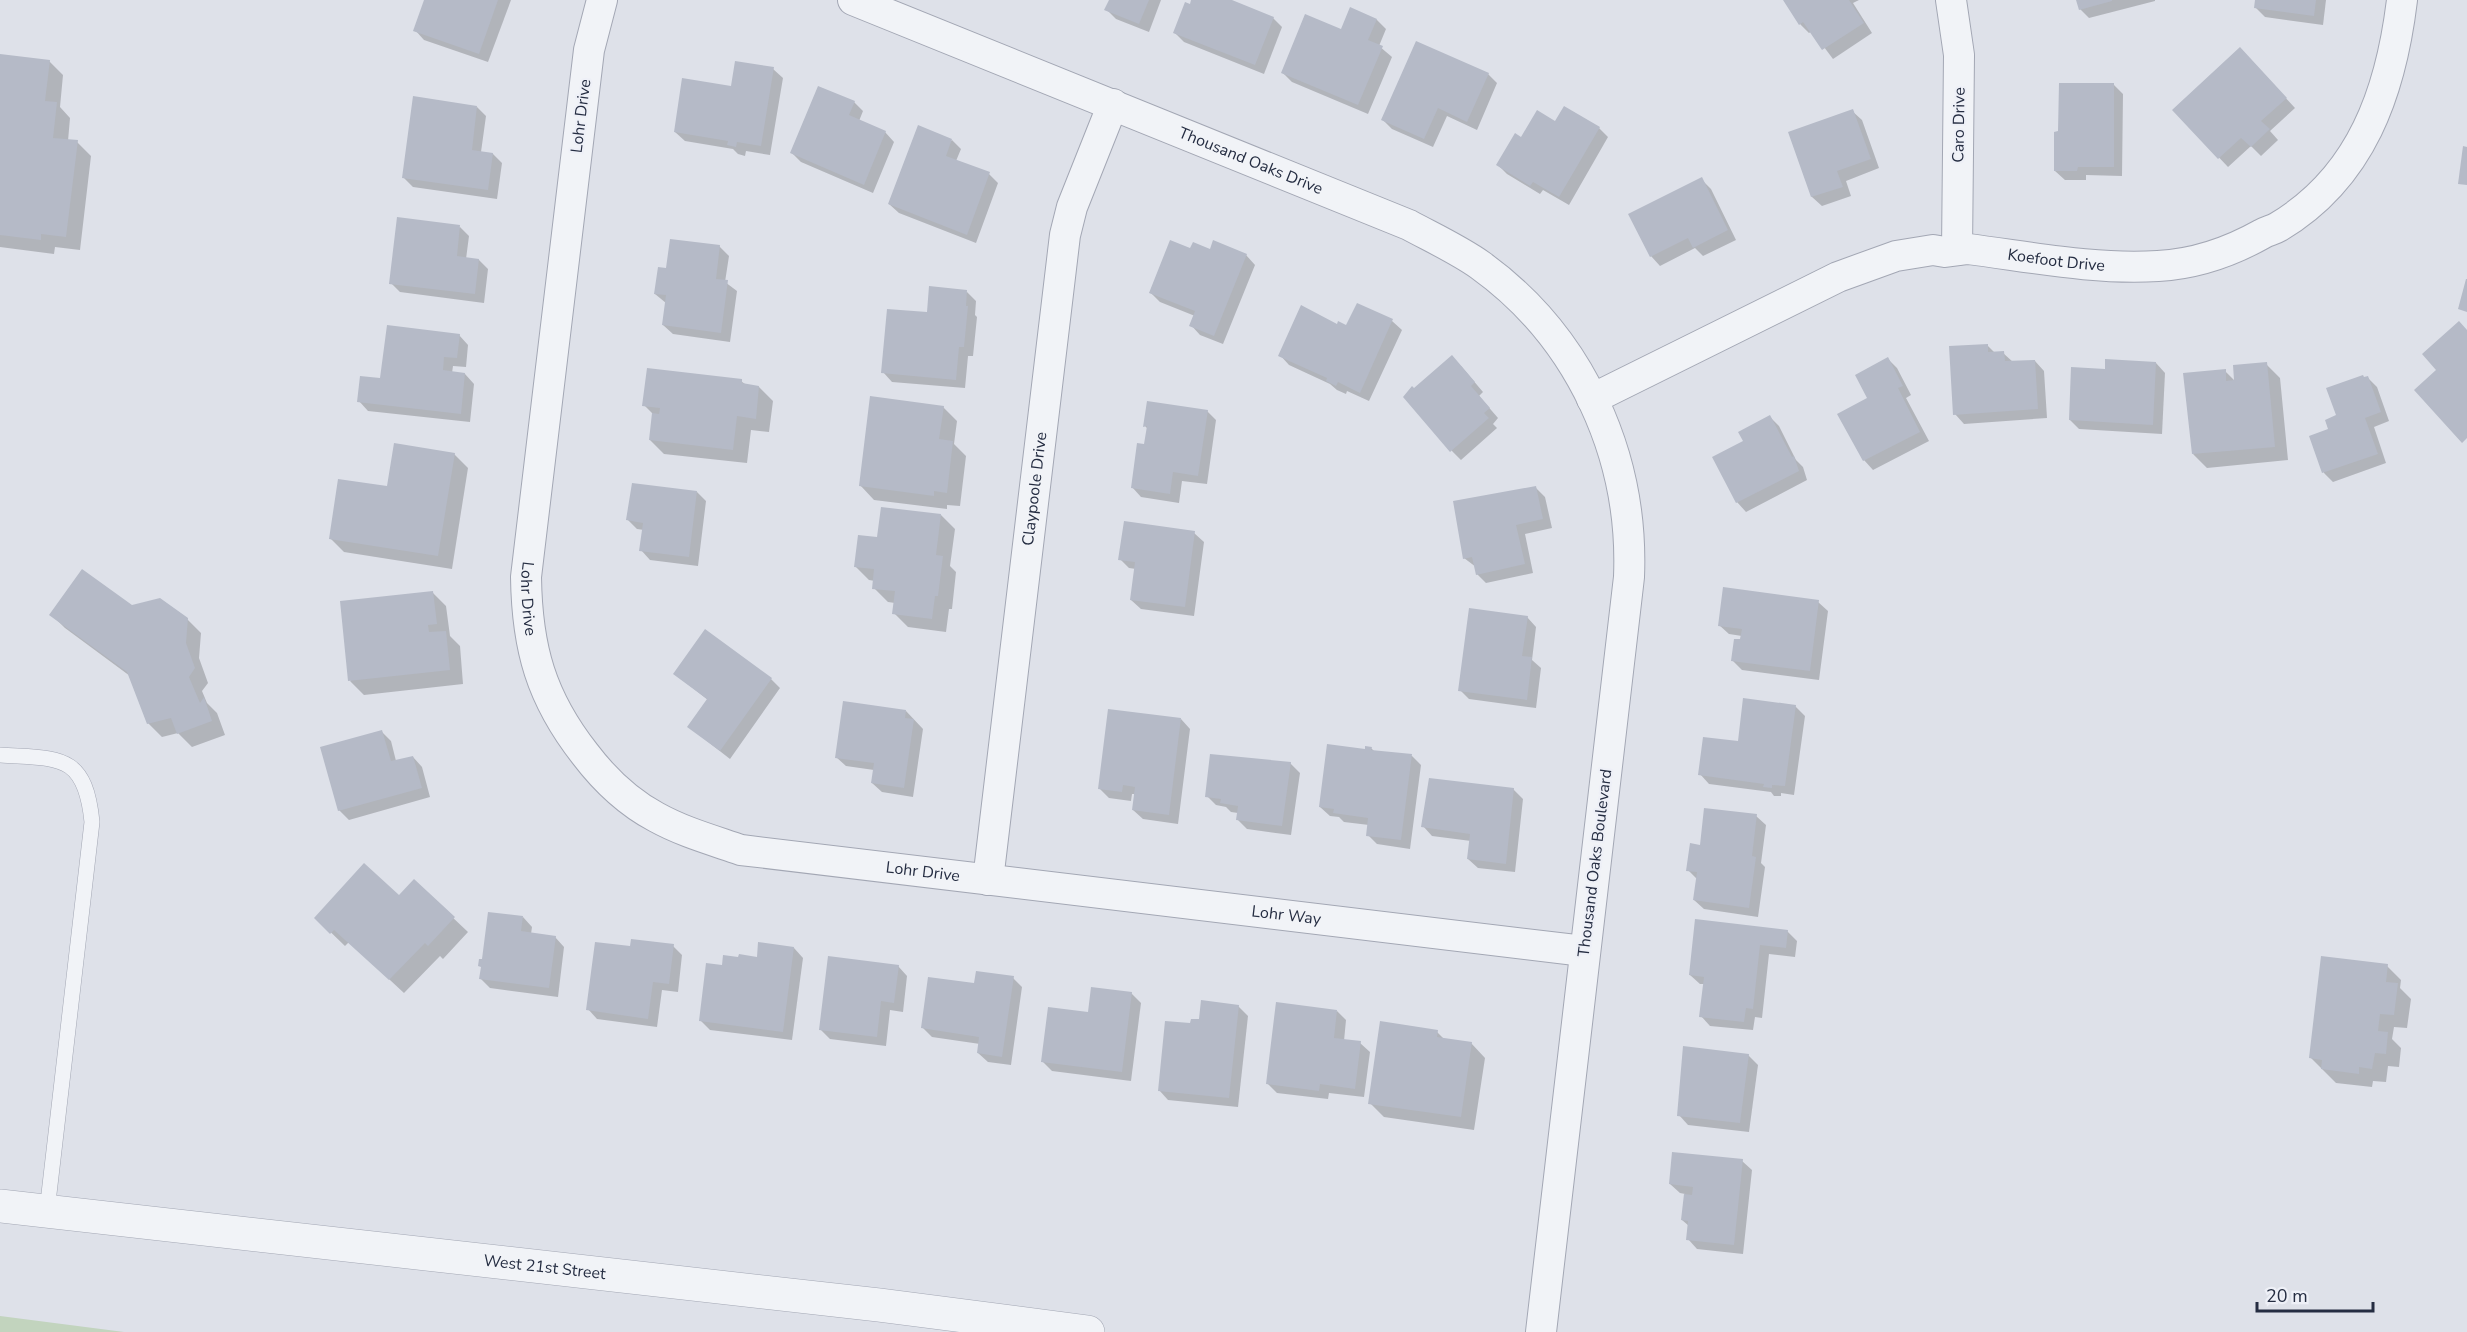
<svg xmlns="http://www.w3.org/2000/svg" width="2467" height="1332" font-family="'Nunito Sans',sans-serif">
<rect width="100%" height="100%" fill="#dee1e9"/>
<polygon fill="#c2d4be" points="0,1316 124,1332 0,1332"/>
<g fill="#0003">
<polygon points="426,0 511,0 488,62 424,40 415,30"/>
<polygon points="1110,0 1161,0 1149,32 1116,19 1106,9"/>
<polygon points="1193,0 1228,0 1273,18 1282,27 1264,74 1184,42 1175,33"/>
<polygon points="1784,0 1859,0 1853,3 1872,33 1833,59 1812,31 1809,33 1800,24"/>
<polygon points="2078,0 2155,0 2155,1 2089,18 2080,9"/>
<polygon points="2257,0 2326,0 2323,25 2265,17 2256,8"/>
<polygon points="1351,9 1377,20 1386,29 1379,46 1392,57 1368,114 1292,82 1282,72 1342,31"/>
<polygon points="0,56 49,61 63,75 60,107 70,118 68,141 77,142 91,156 80,250 55,247 54,254 0,247"/>
<polygon points="2249,58 2295,108 2270,131 2278,140 2261,156 2251,146 2228,167 2174,110"/>
<polygon points="773,69 783,78 770,155 746,151 745,156 738,154 733,149 685,141 675,132 732,88"/>
<polygon points="1488,74 1497,83 1477,130 1447,116 1433,147 1392,129 1383,120"/>
<polygon points="2114,85 2123,94 2122,176 2086,175 2086,180 2065,180 2055,171"/>
<polygon points="854,102 863,111 859,121 885,132 894,142 873,193 801,162 792,153"/>
<polygon points="477,107 486,116 481,152 493,154 502,163 497,199 413,187 404,178"/>
<polygon points="1852,111 1862,120 1879,168 1846,181 1851,196 1822,206 1812,197 1790,133"/>
<polygon points="1556,123 1599,128 1608,137 1569,205 1543,190 1540,194 1507,174 1498,165 1522,139"/>
<polygon points="952,140 961,149 956,161 989,174 998,183 976,243 899,213 889,204"/>
<polygon points="1701,179 1711,189 1736,240 1703,256 1695,248 1660,266 1651,256"/>
<polygon points="460,227 469,236 466,259 479,260 488,269 484,303 400,292 391,283"/>
<polygon points="719,246 729,256 725,282 737,291 730,342 673,334 663,325 666,303 655,294 667,270"/>
<polygon points="1191,250 1246,255 1255,265 1223,344 1200,335 1191,325 1195,316 1160,302 1151,293"/>
<polygon points="967,292 976,301 975,315 977,317 973,356 968,356 965,388 892,382 883,372 928,314"/>
<polygon points="1357,305 1392,321 1402,330 1369,401 1347,391 1346,394 1337,390 1330,384 1289,365 1280,355 1338,326 1347,327"/>
<polygon points="459,335 468,345 466,367 453,366 452,373 465,374 474,384 470,422 368,411 359,401 382,380"/>
<polygon points="1987,345 1995,353 2003,353 2013,362 2035,361 2044,371 2047,418 1964,424 1955,414"/>
<polygon points="1888,359 1897,368 1911,395 1906,398 1929,441 1873,470 1864,460 1869,399"/>
<polygon points="2156,363 2165,373 2162,434 2079,429 2070,420 2106,370"/>
<polygon points="2266,364 2280,378 2288,460 2207,468 2193,454 2225,371 2236,382"/>
<polygon points="1461,366 1483,392 1479,396 1498,418 1493,424 1497,428 1461,460 1452,451 1414,390"/>
<polygon points="2368,378 2377,387 2389,421 2374,427 2386,463 2333,482 2324,473 2311,437 2330,430 2338,416"/>
<polygon points="741,381 746,385 759,387 773,401 769,432 751,430 747,463 664,454 650,440 654,415 644,405"/>
<polygon points="943,407 957,421 954,444 966,456 960,506 947,505 947,509 874,500 860,485"/>
<polygon points="1207,411 1216,420 1207,484 1182,481 1179,503 1141,497 1132,487 1145,446 1148,429 1145,426"/>
<polygon points="1770,417 1779,426 1796,460 1803,467 1807,480 1746,512 1737,502 1714,458 1745,442"/>
<polygon points="454,454 468,468 452,569 344,552 330,538 388,488"/>
<polygon points="1535,487 1545,497 1552,528 1525,534 1533,573 1486,583 1477,574 1476,567 1464,558"/>
<polygon points="697,492 706,501 698,566 650,560 641,550 644,530 637,529 628,520"/>
<polygon points="941,515 955,529 950,566 956,572 952,609 949,609 946,632 908,627 894,613 895,603 888,602 874,588 875,581 869,580 855,566 878,539"/>
<polygon points="1194,533 1204,542 1194,616 1141,609 1131,600 1136,569 1129,568 1120,559"/>
<polygon points="432,592 446,606 450,636 460,646 463,684 364,695 350,681"/>
<polygon points="1818,602 1828,611 1819,680 1742,670 1733,661 1742,636 1729,634 1719,625"/>
<polygon points="132,606 187,619 201,633 199,658 208,683 202,691 207,703 217,713 225,735 192,747 178,733 162,737 148,723 130,676 65,628 51,614"/>
<polygon points="1527,617 1536,627 1532,660 1541,668 1536,708 1469,699 1460,690"/>
<polygon points="675,674 771,679 780,688 730,759 689,727 708,700"/>
<polygon points="1795,706 1805,716 1794,795 1781,793 1781,796 1774,796 1771,792 1709,784 1700,774 1739,743"/>
<polygon points="906,711 923,729 913,797 882,792 872,783 874,770 846,766 836,757"/>
<polygon points="1181,719 1190,729 1178,824 1143,819 1133,810 1135,794 1132,794 1131,801 1109,798 1100,789"/>
<polygon points="381,731 391,741 396,761 413,757 422,767 430,797 349,820 339,810"/>
<polygon points="1371,748 1375,752 1412,756 1421,765 1410,849 1377,844 1368,835 1369,825 1344,822 1339,817 1330,816 1320,807 1366,751"/>
<polygon points="1290,763 1300,773 1291,835 1247,829 1238,820 1238,813 1231,812 1226,807 1216,805 1207,796"/>
<polygon points="1513,789 1523,799 1515,872 1478,868 1468,859 1471,841 1432,836 1423,826"/>
<polygon points="1756,816 1766,825 1761,863 1765,867 1758,917 1704,909 1694,900 1697,879 1688,870 1701,846"/>
<polygon points="414,881 468,932 443,959 440,956 404,993 349,942 345,946 316,918 399,897"/>
<polygon points="523,917 532,927 531,934 555,937 564,947 558,997 490,988 481,979 483,961"/>
<polygon points="1787,931 1797,941 1795,957 1769,954 1762,1018 1755,1017 1753,1030 1710,1026 1701,1016 1705,984 1700,984 1690,975"/>
<polygon points="673,946 682,955 678,992 662,990 657,1027 597,1019 588,1009 632,948"/>
<polygon points="794,948 803,958 792,1040 710,1030 701,1021 723,967"/>
<polygon points="898,966 907,976 903,1012 890,1010 886,1046 830,1039 821,1030"/>
<polygon points="2387,966 2401,980 2400,988 2411,999 2407,1028 2394,1027 2392,1039 2401,1048 2399,1067 2388,1066 2386,1082 2373,1081 2372,1087 2336,1083 2311,1058"/>
<polygon points="1013,978 1022,987 1011,1065 988,1062 978,1053 980,1044 932,1037 923,1028 975,985"/>
<polygon points="1131,993 1141,1003 1131,1081 1052,1071 1043,1062 1090,1014"/>
<polygon points="1238,1006 1248,1016 1238,1107 1168,1100 1159,1090 1200,1021"/>
<polygon points="1337,1011 1346,1020 1344,1041 1360,1043 1370,1052 1364,1097 1329,1093 1328,1099 1277,1093 1267,1083"/>
<polygon points="1437,1032 1445,1040 1471,1043 1485,1058 1474,1130 1384,1117 1370,1103"/>
<polygon points="1748,1055 1758,1065 1749,1132 1688,1125 1679,1115"/>
<polygon points="1742,1161 1752,1170 1743,1254 1697,1249 1688,1239 1689,1226 1682,1220 1685,1194 1680,1193 1670,1184"/>
</g>
<g fill="#b5bac7">
<polygon points="424,0 498,0 479,54 413,31"/>
<polygon points="1109,0 1149,0 1139,24 1104,10"/>
<polygon points="1191,0 1232,0 1274,17 1255,65 1173,33 1185,2 1190,4"/>
<polygon points="1783,0 1849,0 1864,23 1822,50 1803,22 1799,25"/>
<polygon points="2076,0 2112,0 2112,1 2079,10"/>
<polygon points="2255,0 2316,0 2314,16 2254,8"/>
<polygon points="1350,7 1377,19 1368,40 1383,46 1358,105 1281,73 1305,14 1341,29"/>
<polygon points="1416,41 1489,73 1467,122 1438,108 1424,139 1381,120"/>
<polygon points="2240,47 2287,98 2261,121 2270,129 2251,147 2241,138 2218,159 2172,110"/>
<polygon points="0,54 50,60 45,101 57,102 53,138 78,140 66,237 41,234 41,240 0,235"/>
<polygon points="735,61 774,67 761,146 737,142 736,147 727,145 728,141 674,132 682,78 731,86"/>
<polygon points="2059,83 2114,83 2114,167 2078,167 2077,171 2054,171 2054,132 2058,131"/>
<polygon points="818,86 855,101 849,115 886,131 864,185 790,153"/>
<polygon points="413,96 477,106 472,150 493,153 488,190 402,178"/>
<polygon points="1564,106 1600,127 1559,197 1533,182 1530,186 1496,165 1515,133 1521,137 1537,110 1555,121"/>
<polygon points="1853,109 1871,159 1837,171 1843,187 1811,197 1788,132"/>
<polygon points="918,125 952,139 946,156 990,172 967,235 888,204"/>
<polygon points="2463,146 2467,147 2467,185 2458,184"/>
<polygon points="1702,177 1728,230 1693,248 1688,238 1650,257 1628,214"/>
<polygon points="397,217 460,225 457,256 479,259 475,294 389,284"/>
<polygon points="670,239 720,245 716,279 728,280 721,333 662,325 666,295 654,294 658,267 666,268"/>
<polygon points="1170,240 1190,248 1193,242 1210,249 1213,240 1247,254 1214,336 1189,326 1195,311 1149,293"/>
<polygon points="2466,279 2467,279 2467,312 2458,309"/>
<polygon points="929,286 967,290 966,306 968,306 964,347 959,347 956,380 881,373 887,309 927,312"/>
<polygon points="1357,303 1393,319 1360,393 1338,382 1336,386 1326,381 1327,378 1278,356 1301,305 1337,324 1338,321 1346,325"/>
<polygon points="2459,321 2467,330 2467,438 2462,443 2414,390 2436,370 2422,354"/>
<polygon points="387,325 460,334 457,358 444,357 443,370 465,373 461,414 357,402 360,376 380,378"/>
<polygon points="1988,344 1988,352 2004,351 2005,361 2035,360 2038,409 1953,415 1949,346"/>
<polygon points="1452,355 1475,382 1471,386 1490,408 1484,413 1489,418 1450,452 1403,397 1412,386 1414,388"/>
<polygon points="1888,357 1903,386 1898,388 1920,432 1863,461 1837,414 1867,398 1855,375"/>
<polygon points="2105,359 2156,362 2153,425 2069,420 2071,367 2105,369"/>
<polygon points="2267,362 2275,447 2192,454 2183,373 2226,369 2226,381 2234,380 2233,365"/>
<polygon points="647,368 742,379 742,383 759,386 756,419 737,416 733,450 649,440 652,413 659,414 660,408 642,406"/>
<polygon points="2363,375 2364,377 2368,376 2381,412 2365,418 2378,454 2322,473 2309,436 2328,429 2325,420 2336,415 2326,388"/>
<polygon points="870,396 944,406 939,439 953,441 947,493 934,491 934,496 859,486"/>
<polygon points="1147,401 1208,410 1198,476 1173,472 1170,494 1131,488 1137,443 1144,444 1147,426 1143,427"/>
<polygon points="1770,415 1792,457 1794,456 1799,471 1736,503 1712,457 1743,441 1738,432"/>
<polygon points="394,443 455,453 438,556 329,539 338,479 387,486"/>
<polygon points="632,483 697,491 689,557 639,551 643,523 626,520"/>
<polygon points="1536,486 1543,519 1516,525 1525,564 1476,575 1472,557 1463,559 1453,501"/>
<polygon points="881,507 941,514 936,555 943,556 938,596 935,596 932,619 892,614 895,591 872,589 874,569 854,567 858,535 877,537"/>
<polygon points="1124,521 1195,531 1185,607 1130,600 1135,562 1118,560"/>
<polygon points="82,569 132,605 160,598 188,618 186,643 195,668 189,677 200,703 204,697 212,721 177,734 171,718 147,724 127,672 49,615"/>
<polygon points="1723,587 1819,600 1810,671 1731,661 1734,639 1740,639 1742,629 1718,626"/>
<polygon points="433,591 437,624 428,625 429,632 446,631 450,670 348,681 340,601"/>
<polygon points="1469,608 1528,616 1522,656 1532,657 1527,700 1458,691"/>
<polygon points="705,629 772,678 720,751 687,727 707,699 673,674"/>
<polygon points="1743,698 1796,705 1785,786 1772,785 1772,788 1763,787 1764,784 1698,775 1703,737 1738,741"/>
<polygon points="843,701 906,710 905,718 914,719 904,788 871,783 874,763 835,758"/>
<polygon points="1108,709 1181,718 1169,815 1132,810 1135,787 1123,785 1122,792 1098,789"/>
<polygon points="382,730 391,761 413,756 422,788 338,811 320,747"/>
<polygon points="1327,744 1365,749 1365,746 1372,747 1371,750 1412,754 1401,840 1366,836 1368,818 1333,813 1334,809 1319,807"/>
<polygon points="1210,754 1291,762 1282,826 1236,820 1238,806 1220,803 1221,799 1205,797"/>
<polygon points="1429,778 1514,788 1506,864 1467,859 1470,834 1421,827"/>
<polygon points="1704,808 1757,814 1752,856 1756,857 1749,908 1693,900 1697,872 1686,871 1690,843 1700,845"/>
<polygon points="364,863 399,895 414,879 455,917 428,946 425,943 389,980 334,930 330,934 314,918"/>
<polygon points="488,912 523,916 521,931 556,936 549,988 479,979 481,967 478,966 479,959 482,959"/>
<polygon points="1695,919 1788,930 1786,948 1760,945 1753,1009 1746,1008 1744,1022 1699,1017 1704,977 1689,975"/>
<polygon points="631,939 674,944 669,984 653,982 648,1019 586,1010 595,942 630,946"/>
<polygon points="758,942 794,947 783,1032 699,1021 706,963 722,965 723,955 738,957 739,954 757,957"/>
<polygon points="828,956 899,965 894,1003 881,1001 877,1037 819,1030"/>
<polygon points="2321,956 2388,964 2386,982 2398,983 2394,1015 2380,1014 2378,1031 2388,1032 2386,1054 2375,1053 2372,1069 2359,1067 2359,1074 2321,1069 2322,1060 2309,1058"/>
<polygon points="976,971 1014,976 1002,1057 977,1053 979,1037 921,1028 928,977 974,983"/>
<polygon points="1091,987 1132,992 1122,1072 1041,1062 1048,1007 1088,1012"/>
<polygon points="1201,1000 1239,1005 1229,1098 1158,1091 1165,1021 1190,1023 1191,1019 1199,1019"/>
<polygon points="1276,1002 1337,1010 1334,1038 1361,1041 1355,1089 1320,1084 1319,1091 1266,1084"/>
<polygon points="1380,1021 1438,1030 1437,1037 1472,1042 1461,1117 1368,1104"/>
<polygon points="1683,1046 1749,1054 1740,1123 1677,1116"/>
<polygon points="1672,1152 1743,1159 1734,1245 1686,1240 1688,1221 1681,1220 1684,1194 1692,1195 1693,1187 1669,1184"/>
</g>
<g fill="none" stroke-linecap="round" stroke-linejoin="round">
<defs>
<path id="service" d="M0,755c58,4 85,-3 92,67l-45,389"/>
<g id="minor">
<path id="s1" d="M602,0l-13,50 -63,527c1,71 15,121 59,177 19,25 43,48 71,63 27,15 56,23 85,33l843,101"/>
<path id="s2" d="M853,0l556,225c24,13 50,25 71,40 100,72 154,190 149,312l-88,755"/>
<polyline points="1951,0 1959,55 1957,250"/>
<path id="s3" d="M1592,399l246,-122 58,-21 37,-6 12,2 23,-3c63,8 127,21 190,17 37,-2 72,-14 104,-32 5,-3 11,-4 16,-7 84,-50 113,-136 124,-227"/>
<path id="s4" d="M988,880l77,-645 7,-28 41,-103"/>
</g>
<g id="tertiary">
<path id="s5" d="M0,1206l879,99 209,27"/>
</g>
</defs>
<use href="#service" stroke="#a3a7b4" stroke-width="16"/>
<use href="#minor" stroke="#a3a7b4" stroke-width="32"/>
<use href="#tertiary" stroke="#a3a7b4" stroke-width="34"/>
<use href="#service" stroke="#f1f3f7" stroke-width="15"/>
<use href="#minor" stroke="#f1f3f7" stroke-width="30"/>
<use href="#tertiary" stroke="#f1f3f7" stroke-width="33"/>
</g>
<g text-anchor="middle" dominant-baseline="central" stroke-width="4.5" stroke-linejoin="round" paint-order="stroke">
<g font-size="16" fill="#252d42" stroke="#eef0f7">
<text transform="translate(581 116) rotate(-83)">Lohr Drive</text>
<text transform="translate(1959 125) rotate(-89)">Caro Drive</text>
<text stroke="none"><textPath href="#s2" startOffset="429">Thousand Oaks Drive</textPath></text>
<text stroke="none"><textPath href="#s3" startOffset="498">Koefoot Drive</textPath></text>
<text stroke="none"><textPath href="#s4" startOffset="394">Claypoole Drive</textPath></text>
<text stroke="none"><textPath href="#s1" startOffset="604">Lohr Drive</textPath></text>
<text transform="translate(1595 863) rotate(-83)">Thousand Oaks Boulevard</text>
<text stroke="none"><textPath href="#s1" startOffset="1143">Lohr Drive</textPath></text>
<text stroke="none"><textPath href="#s1" startOffset="1509">Lohr Way</textPath></text>
<text stroke="none"><textPath href="#s5" startOffset="548">West 21st Street</textPath></text>
</g>
</g>
<path d="M2257 1302v9h116v-9" fill="none" stroke="#252d42" stroke-width="3"/>
<text x="2266" y="1302" font-size="18" fill="#252d42" stroke="#eef0f7" stroke-width="4.5" paint-order="stroke">20 m</text>
</svg>
